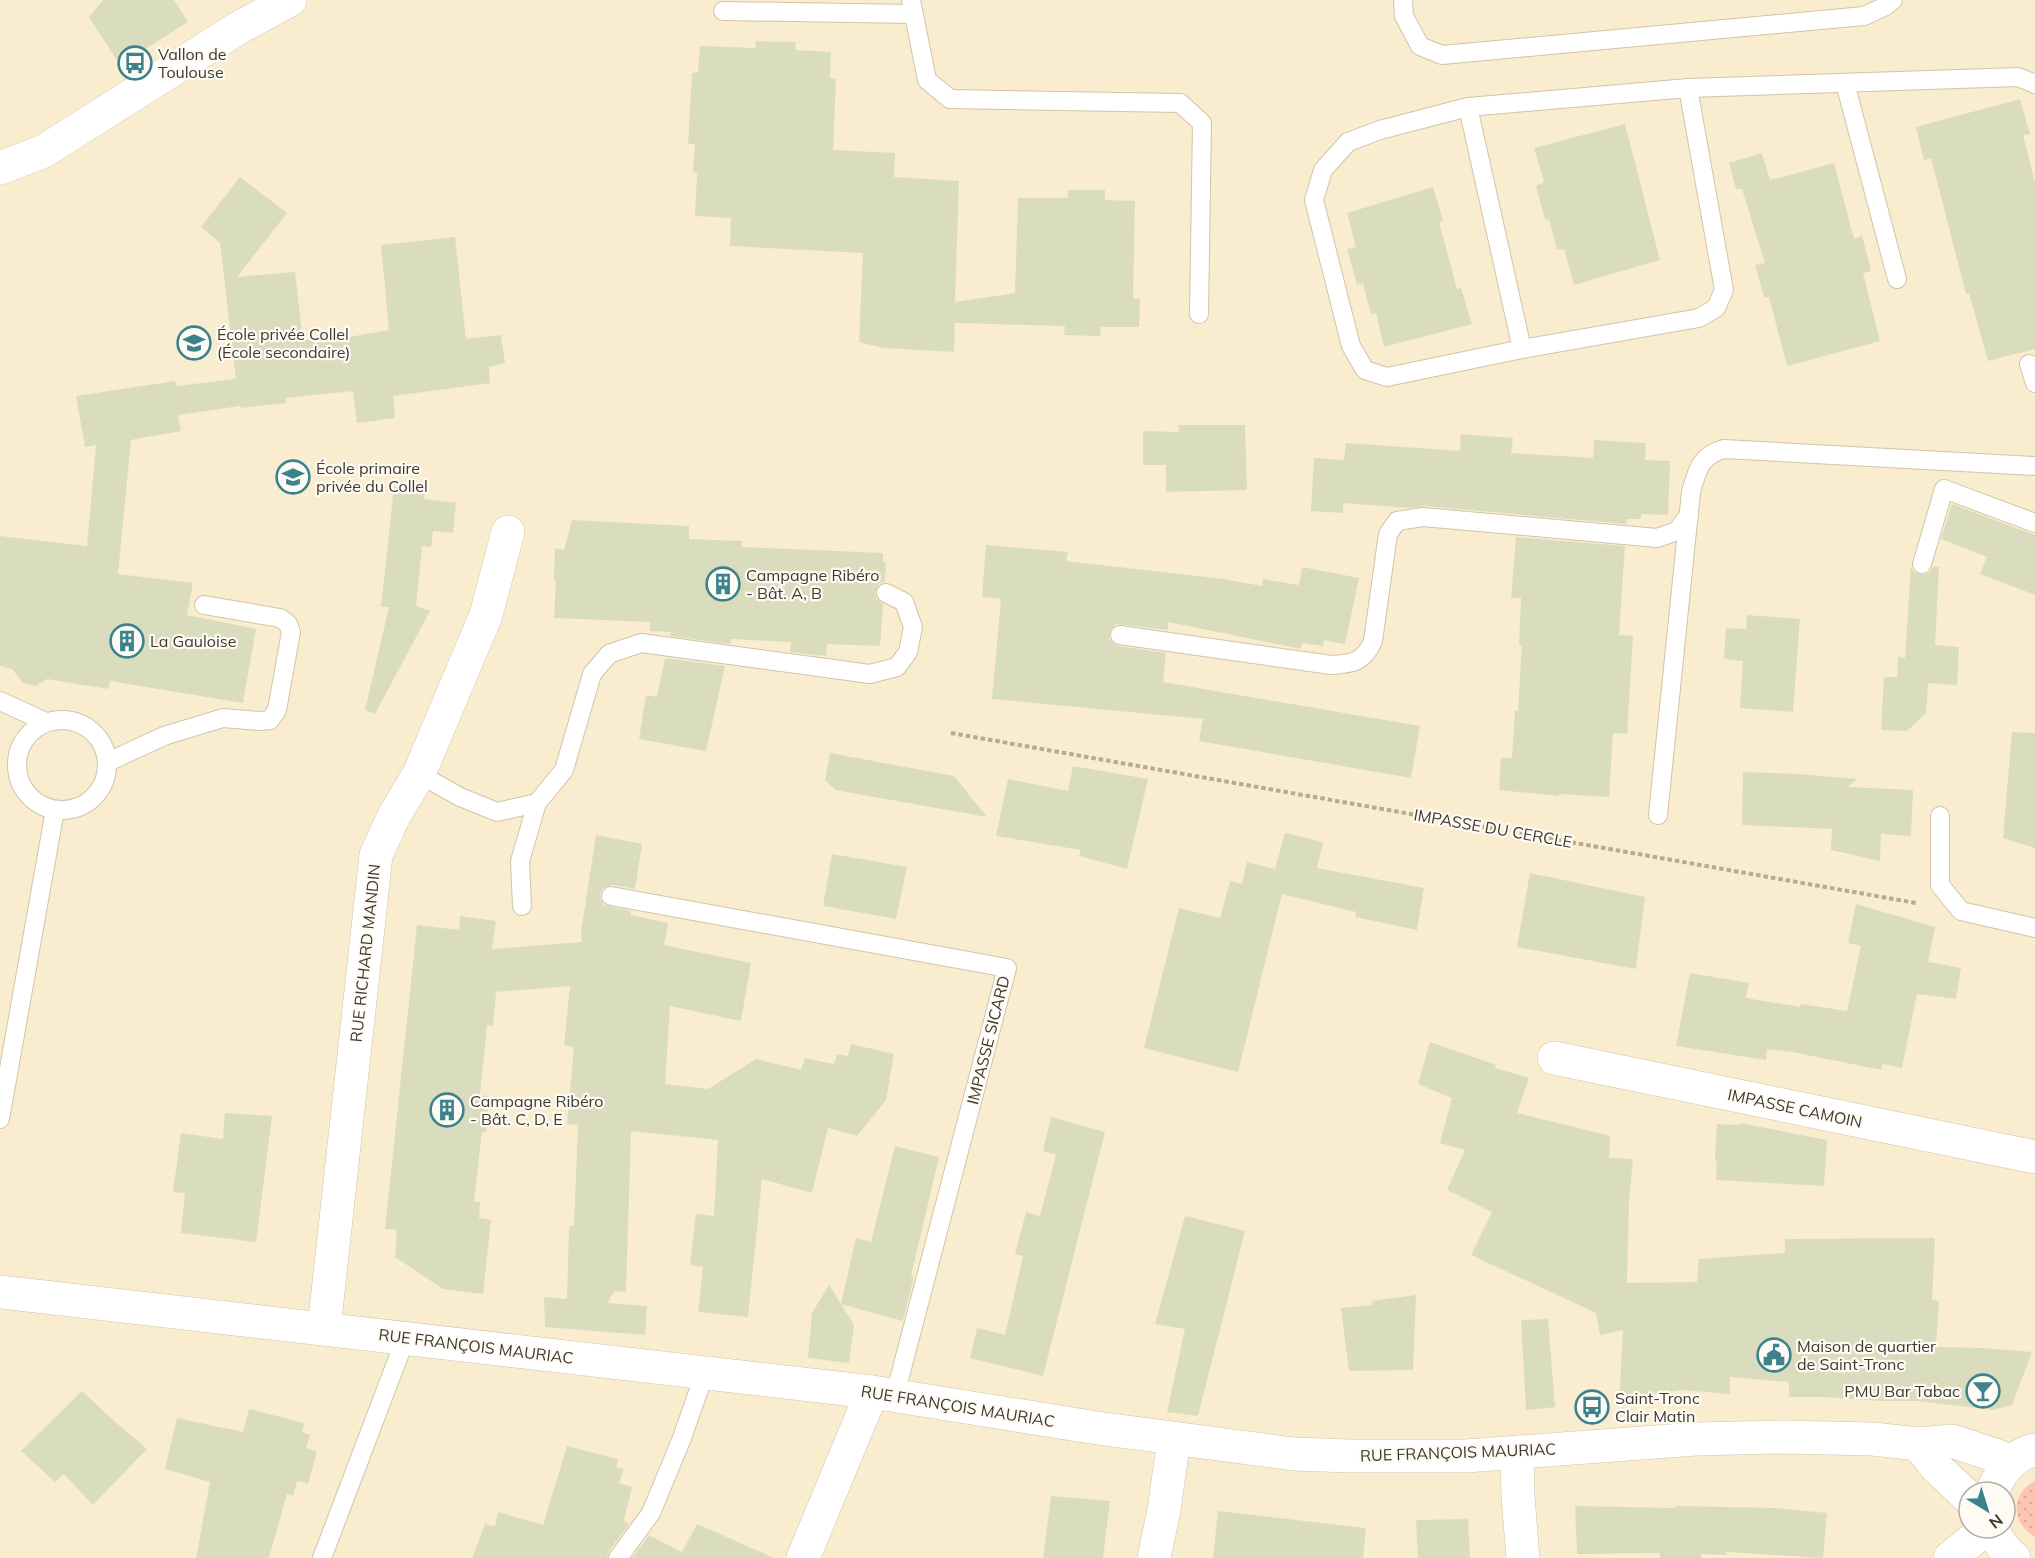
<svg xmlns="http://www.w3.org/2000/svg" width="2035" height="1558" font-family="Mulish,sans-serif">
<defs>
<pattern id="grass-dots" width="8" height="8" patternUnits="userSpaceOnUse" patternTransform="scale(1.5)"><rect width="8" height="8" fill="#fdc4b1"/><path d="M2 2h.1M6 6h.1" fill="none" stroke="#daa999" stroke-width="1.8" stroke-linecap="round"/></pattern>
</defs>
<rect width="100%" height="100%" fill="#faedcf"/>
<path fill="url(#grass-dots)" d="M2035,1481v56c-24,-14 -25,-43 0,-56z"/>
<g fill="#daddbd">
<polygon points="103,0 174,0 188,22 120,65 89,17"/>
<polygon points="756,41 796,42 795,50 831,52 830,78 836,79 833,150 895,153 894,177 959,181 955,302 1015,293 1018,198 1068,198 1068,190 1105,190 1105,200 1135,201 1133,298 1140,299 1139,327 1101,327 1100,336 1064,335 1065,326 955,323 954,352 883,348 859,342 863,253 730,246 731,218 695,216 697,173 693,172 695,144 688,144 692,73 698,72 700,46 755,48"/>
<polygon points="2020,99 2030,134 2023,135 2035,182 2035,349 1988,361 1969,293 1966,294 1931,158 1924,160 1916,127"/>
<polygon points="1625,124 1660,260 1574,285 1564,249 1557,250 1549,219 1545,220 1536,186 1544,182 1534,148"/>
<polygon points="1762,153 1770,180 1834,163 1854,239 1862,235 1871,271 1863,273 1880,341 1787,366 1769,297 1764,297 1755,265 1765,263 1742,189 1736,189 1729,163"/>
<polygon points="240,177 287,213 237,277 295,272 303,340 315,339 315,343 389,330 381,245 455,237 466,339 501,335 505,363 489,367 490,383 393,396 395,418 357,423 353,391 286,398 286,403 240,408 240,406 178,415 181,431 131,440 118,574 193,583 187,615 256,629 243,703 110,681 108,689 47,679 36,686 23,683 12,669 0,666 0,536 87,546 96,445 85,447 76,396 175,381 176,386 236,379 220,243 201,227"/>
<polygon points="1433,187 1443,221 1439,222 1457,289 1461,288 1472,324 1384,347 1376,313 1371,314 1363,284 1357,285 1347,249 1356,247 1347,213"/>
<polygon points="1178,425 1245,425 1247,490 1166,492 1166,465 1143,465 1143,431 1179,432"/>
<polygon points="1461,434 1513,438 1511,453 1593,458 1594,440 1646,443 1645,460 1670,461 1668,515 1641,514 1641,519 1627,519 1626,524 1424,506 1410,508 1343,503 1343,513 1311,511 1314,458 1344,460 1346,443 1460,451"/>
<polygon points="394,487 425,491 424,499 456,503 453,533 433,531 431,547 422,546 416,606 430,611 375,714 365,710 389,607 381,607"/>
<polygon points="1952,504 2035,535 2035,595 1980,574 1987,557 1941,539"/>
<polygon points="572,520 689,526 689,539 742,541 742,547 883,553 883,562 886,563 885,582 879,584 875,593 877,600 883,604 880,646 827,644 826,656 816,655 790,652 791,642 731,639 730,644 670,636 671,632 650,631 650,622 554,618 556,581 554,581 555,548 564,550"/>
<polygon points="1516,537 1625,546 1619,635 1633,636 1627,734 1613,733 1609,797 1559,794 1559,796 1499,790 1501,758 1512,758 1515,711 1518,711 1522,645 1519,645 1521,598 1511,598"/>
<polygon points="986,545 1068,552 1066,561 1224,579 1262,586 1263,579 1299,585 1302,567 1359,578 1345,644 1324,640 1323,646 1302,643 1301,649 1168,622 1168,630 1116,624 1111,629 1109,639 1113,643 1118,646 1166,653 1163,682 1420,726 1411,778 1199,741 1203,719 992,699 1001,599 982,597"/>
<polygon points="1911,566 1914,572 1924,575 1930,572 1933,567 1939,567 1935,645 1959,647 1957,685 1928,683 1926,713 1907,731 1881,730 1884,677 1897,677 1898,657 1905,658"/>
<polygon points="1747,615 1800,619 1793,712 1740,708 1743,661 1724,659 1726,628 1746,629"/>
<polygon points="665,658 725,666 706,751 639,739 646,695 657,697"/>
<polygon points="2012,732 2035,733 2035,848 2003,838"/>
<polygon points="830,753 954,776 987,817 835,790 825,780"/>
<polygon points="1073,766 1148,779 1127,869 1079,856 1081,850 996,836 1008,779 1068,791"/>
<polygon points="1743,772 1798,774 1857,779 1848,787 1913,790 1911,836 1881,834 1880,861 1831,850 1832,829 1742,825"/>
<polygon points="1285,833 1323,842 1317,868 1424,888 1417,930 1355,917 1356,912 1282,894 1238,1072 1144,1048 1179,908 1220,918 1230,881 1242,884 1247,862 1275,869"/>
<polygon points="596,835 642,844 635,889 613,885 607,886 602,889 600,895 601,900 604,905 631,911 631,915 668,923 664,945 751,963 741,1021 670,1006 665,1084 708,1089 756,1059 801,1070 805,1058 834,1064 837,1054 848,1056 851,1044 894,1054 886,1100 857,1136 828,1128 812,1193 762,1179 748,1317 698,1312 703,1267 690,1265 696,1214 714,1216 718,1140 631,1131 626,1292 614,1291 608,1303 647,1306 645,1335 545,1327 544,1297 567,1299 569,1226 574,1226 578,1125 567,1124 574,1047 564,1045 570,986 496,992 493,1026 487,1025 480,1095 489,1096 486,1133 482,1132 474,1202 480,1202 479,1218 491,1220 483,1294 443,1289 395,1257 397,1230 385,1229 417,925 459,930 460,916 496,921 492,949 582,942 581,932"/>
<polygon points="832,854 907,867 896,919 823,906"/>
<polygon points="1530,873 1645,897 1636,969 1517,947"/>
<polygon points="1856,904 1935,927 1928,962 1961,968 1956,999 1917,994 1902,1068 1882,1064 1882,1070 1792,1052 1767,1049 1766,1060 1676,1046 1690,973 1749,983 1746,998 1800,1007 1801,1004 1847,1011 1861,946 1848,943"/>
<polygon points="1430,1042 1496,1065 1495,1068 1529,1078 1517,1113 1610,1136 1609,1158 1633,1159 1629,1200 1627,1283 1697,1282 1699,1259 1785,1253 1785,1239 1935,1238 1932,1300 1939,1301 1936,1347 1983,1348 2032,1352 2012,1405 1993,1410 1917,1401 1879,1401 1825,1397 1789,1397 1789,1382 1730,1377 1730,1394 1682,1390 1651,1394 1649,1404 1619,1403 1623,1330 1600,1335 1596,1313 1471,1255 1492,1212 1447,1190 1465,1150 1440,1143 1452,1098 1418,1084"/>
<polygon points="225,1113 272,1116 256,1242 181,1233 185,1193 173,1192 181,1133 223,1139"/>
<polygon points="1051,1117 1105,1132 1043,1376 970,1358 977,1328 1005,1335 1023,1256 1015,1254 1026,1212 1040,1216 1056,1155 1043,1151"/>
<polygon points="1740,1123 1827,1140 1824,1186 1716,1180 1717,1161 1715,1161 1717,1124 1739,1125"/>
<polygon points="895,1146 939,1157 911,1276 914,1276 903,1321 841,1304 854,1325 849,1363 808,1358 812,1313 829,1285 841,1304 856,1238 871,1242"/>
<polygon points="1185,1216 1245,1231 1198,1416 1167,1412 1185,1329 1155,1324"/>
<polygon points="1416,1295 1413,1370 1349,1371 1341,1308 1373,1305 1372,1301"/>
<polygon points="1548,1319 1555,1407 1526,1410 1521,1320"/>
<polygon points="82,1391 113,1420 147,1449 93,1505 64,1474 55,1482 21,1451"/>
<polygon points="249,1409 304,1423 302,1432 310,1435 306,1448 317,1451 308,1484 297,1481 293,1496 287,1494 269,1558 196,1558 210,1482 165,1469 177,1418 243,1432"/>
<polygon points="567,1446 618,1459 616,1467 624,1469 619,1483 632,1487 624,1521 629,1524 609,1551 607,1558 472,1558 485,1524 495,1526 498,1512 543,1525"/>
<polygon points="1051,1496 1110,1501 1103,1558 1043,1558"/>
<polygon points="1575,1506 1676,1508 1676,1506 1776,1508 1827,1513 1823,1558 1726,1552 1726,1555 1701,1554 1701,1558 1660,1558 1660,1553 1577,1554"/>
<polygon points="1218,1511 1366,1528 1363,1558 1213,1558"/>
<polygon points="1468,1519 1470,1558 1418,1558 1416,1520"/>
<polygon points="697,1524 774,1558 632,1558 649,1535 682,1552"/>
</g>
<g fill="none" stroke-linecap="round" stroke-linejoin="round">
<defs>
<g id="service">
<polyline points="911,0 927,80 950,99 1180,103 1202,123 1199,314"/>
<polyline points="1403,0 1404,16 1420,46 1442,55 1864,16 1886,6 1893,0"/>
<polyline points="723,11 913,14"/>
<polyline points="1845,83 1897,279"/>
<polyline points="1468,107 1522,349 1699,318 1716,308 1724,290 1688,88"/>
<polyline points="1522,349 1387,377 1365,370 1351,346 1314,200 1323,170 1348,142 1380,130 1468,107 1688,88 2018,77 2035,84"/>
<polyline points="2029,364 2035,383"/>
<polyline points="1922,564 1944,489 2035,523"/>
<path d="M1120,635l211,30c21,-1 33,-3 42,-24l15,-107 9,-13 26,-4 234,21 20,-7 12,-16"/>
<polyline points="0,701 46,722"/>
<circle cx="62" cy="765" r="45"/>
<polyline points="108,762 164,736 223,718 259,721 270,720 277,710 291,632 288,624 280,618 204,605"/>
<polyline points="419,774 460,797 497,812 537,803 564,770 592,674 609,654 641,643 870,674 897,667 908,652 913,627 904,602 886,593"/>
<path d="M1658,815l33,-323c6,-21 9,-37 33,-43l311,17"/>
<polyline points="1940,816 1940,885 1961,911 2035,928"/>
<polyline points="611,896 1007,968 895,1395"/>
<polyline points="522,906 520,861 537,803"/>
<polyline points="0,1119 55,810"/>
<polyline points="322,1558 406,1337"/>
<polyline points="618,1558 651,1513 682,1438 705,1372"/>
</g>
<g id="minor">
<polyline points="0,168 44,151 240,27 290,0"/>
<polyline points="1554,1058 2035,1157"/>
<polyline points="0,1292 872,1392 1097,1428 1293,1454 1350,1456 1466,1456 1696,1439 1784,1437 1873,1439 1918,1444 1952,1441 2012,1461"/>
<polyline points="324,1328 376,855 394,816 419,774 486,615 508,532"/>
<polyline points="1918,1444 1937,1468 1969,1498"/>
<polyline points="1517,1452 1518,1497 1523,1558"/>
<polyline points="803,1558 872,1392"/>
<polyline points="1154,1558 1164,1510 1174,1439"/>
</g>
<g id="tertiary">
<path d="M1992,1492c8,-19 21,-38 43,-42"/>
<path d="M1992,1528c5,12 11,22 22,30"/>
<polyline points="1950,1558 1987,1528"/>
</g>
</defs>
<use href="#service" stroke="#d1c4a7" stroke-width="20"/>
<use href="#minor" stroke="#d1c4a7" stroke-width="34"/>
<use href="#tertiary" stroke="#d1c4a7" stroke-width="34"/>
<polyline stroke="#b5aa93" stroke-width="4" stroke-dasharray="4.5 3" stroke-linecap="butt" points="951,733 1916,903"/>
<use href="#service" stroke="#fff" stroke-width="18"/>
<use href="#minor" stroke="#fff" stroke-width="33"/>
<use href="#tertiary" stroke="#fff" stroke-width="33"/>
</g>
<defs>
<symbol id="bus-ring" viewBox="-11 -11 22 22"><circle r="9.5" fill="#fefbf5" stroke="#3c828d" stroke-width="1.5"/><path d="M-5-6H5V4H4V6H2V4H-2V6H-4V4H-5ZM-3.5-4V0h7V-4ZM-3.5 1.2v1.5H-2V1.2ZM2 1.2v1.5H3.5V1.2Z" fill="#3c828d"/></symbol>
<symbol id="school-ring" viewBox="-11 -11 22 22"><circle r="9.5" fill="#fefbf5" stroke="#3c828d" stroke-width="1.5"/><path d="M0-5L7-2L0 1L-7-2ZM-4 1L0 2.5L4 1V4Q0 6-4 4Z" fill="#3c828d"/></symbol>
<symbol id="building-ring" viewBox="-11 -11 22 22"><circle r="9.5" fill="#fefbf5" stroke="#3c828d" stroke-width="1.5"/><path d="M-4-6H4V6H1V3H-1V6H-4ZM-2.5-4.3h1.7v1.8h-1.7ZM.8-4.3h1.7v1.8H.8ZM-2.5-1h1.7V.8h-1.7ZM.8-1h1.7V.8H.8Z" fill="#3c828d"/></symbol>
<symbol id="civic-ring" viewBox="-11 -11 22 22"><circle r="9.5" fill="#fefbf5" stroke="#3c828d" stroke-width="1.5"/><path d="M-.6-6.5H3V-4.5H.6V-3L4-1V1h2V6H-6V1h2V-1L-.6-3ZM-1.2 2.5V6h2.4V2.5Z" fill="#3c828d"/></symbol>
<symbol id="bar-ring" viewBox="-11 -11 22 22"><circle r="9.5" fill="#fefbf5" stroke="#3c828d" stroke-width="1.5"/><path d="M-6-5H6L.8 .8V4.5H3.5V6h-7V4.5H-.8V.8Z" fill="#3c828d"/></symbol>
</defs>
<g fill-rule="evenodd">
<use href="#bus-ring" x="116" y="44" width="38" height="38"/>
<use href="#school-ring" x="175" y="324" width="38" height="38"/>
<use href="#school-ring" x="274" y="458" width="38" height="38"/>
<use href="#building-ring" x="704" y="565" width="38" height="38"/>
<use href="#building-ring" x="108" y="622" width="38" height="38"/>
<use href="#building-ring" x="428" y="1091" width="38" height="38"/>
<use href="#civic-ring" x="1755" y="1336" width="38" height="38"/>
<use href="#bar-ring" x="1964" y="1372" width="38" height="38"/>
<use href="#bus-ring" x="1573" y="1388" width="38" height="38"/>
</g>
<g text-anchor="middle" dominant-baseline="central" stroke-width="4.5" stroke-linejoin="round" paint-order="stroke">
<g font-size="16" fill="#3f392e" stroke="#fefbf5" text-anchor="start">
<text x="158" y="54">Vallon de<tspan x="158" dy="18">Toulouse</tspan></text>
<text x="217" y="334">École privée Collel<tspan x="217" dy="18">(École secondaire)</tspan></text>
<text x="316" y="468">École primaire<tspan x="316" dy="18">privée du Collel</tspan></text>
<text x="746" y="575">Campagne Ribéro<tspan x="746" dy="18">- Bât. A, B</tspan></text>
<text x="150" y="641">La Gauloise</text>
<text x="470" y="1101">Campagne Ribéro<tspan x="470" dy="18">- Bât. C, D, E</tspan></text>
<text x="1797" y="1346">Maison de quartier<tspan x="1797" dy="18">de Saint-Tronc</tspan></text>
<text x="1960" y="1391" text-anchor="end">PMU Bar Tabac</text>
<text x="1615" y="1398">Saint-Tronc<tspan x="1615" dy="18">Clair Matin</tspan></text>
</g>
<g font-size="16" fill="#3f392e" stroke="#fefbf5">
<text transform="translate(1493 828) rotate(10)">IMPASSE DU CERCLE</text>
<text transform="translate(365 953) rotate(-84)">RUE RICHARD MANDIN</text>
<text transform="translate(988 1040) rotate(-76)">IMPASSE SICARD</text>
<text transform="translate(1795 1108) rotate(12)">IMPASSE CAMOIN</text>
<text transform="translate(476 1346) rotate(7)">RUE FRANÇOIS MAURIAC</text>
<text transform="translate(958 1406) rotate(9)">RUE FRANÇOIS MAURIAC</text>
<text transform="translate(1458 1452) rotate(-2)">RUE FRANÇOIS MAURIAC</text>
</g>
</g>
<g transform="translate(1987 1510) rotate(142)"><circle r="28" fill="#fefbf5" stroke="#b2ada5" stroke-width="1.5"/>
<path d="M0-4.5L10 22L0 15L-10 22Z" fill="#3c828d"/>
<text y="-9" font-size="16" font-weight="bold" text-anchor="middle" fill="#3f392e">N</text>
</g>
</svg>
